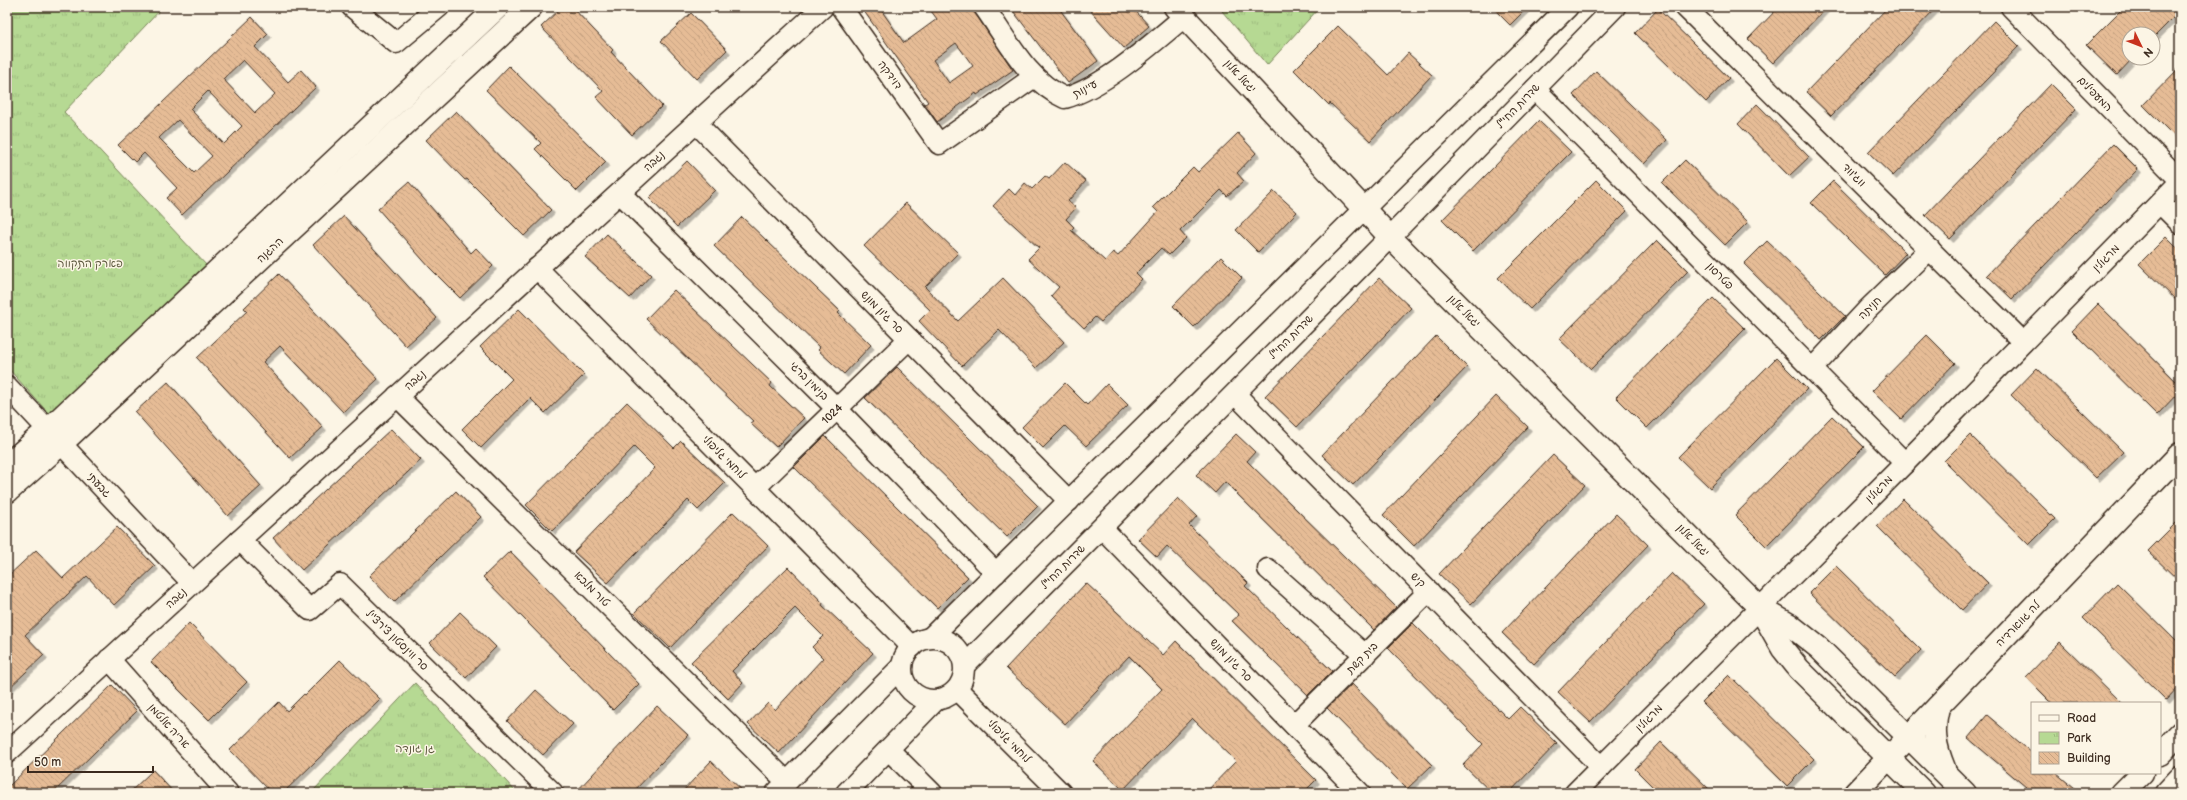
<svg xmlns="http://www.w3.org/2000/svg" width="2187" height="800" font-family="'Balsamiq Sans','Playpen Sans Hebrew',sans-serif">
<defs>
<pattern id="park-tufts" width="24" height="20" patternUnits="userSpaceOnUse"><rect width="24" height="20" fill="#b6d993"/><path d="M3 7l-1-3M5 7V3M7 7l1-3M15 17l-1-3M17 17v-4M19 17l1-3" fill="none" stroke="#9dba7e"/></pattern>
<pattern id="building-back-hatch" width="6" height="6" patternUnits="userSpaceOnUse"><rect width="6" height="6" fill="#e6bc96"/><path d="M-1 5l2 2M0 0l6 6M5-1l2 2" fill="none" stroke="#c6a281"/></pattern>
<filter id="shadow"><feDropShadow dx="3.5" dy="3.5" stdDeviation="0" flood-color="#0004"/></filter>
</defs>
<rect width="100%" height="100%" fill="#fcf5e5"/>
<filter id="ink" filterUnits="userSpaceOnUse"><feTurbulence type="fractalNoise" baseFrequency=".025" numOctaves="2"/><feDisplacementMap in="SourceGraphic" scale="8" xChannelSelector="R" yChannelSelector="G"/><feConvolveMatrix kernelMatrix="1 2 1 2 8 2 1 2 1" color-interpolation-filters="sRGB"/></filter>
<g filter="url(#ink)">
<g fill="url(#park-tufts)" stroke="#788258">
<polygon points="7,7 163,7 64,112 207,266 51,416 7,367"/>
<polygon points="1227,7 1320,7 1267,65 1222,11"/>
<polygon points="415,683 517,793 311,793 314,790"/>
</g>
<g fill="url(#building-back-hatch)" stroke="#3b2a1e" fill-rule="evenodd" filter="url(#shadow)">
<polygon points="562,7 572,7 613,50 611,52 662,106 632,135 596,97 603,91 541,27"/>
<path d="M861,7h18l25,36 33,-24 -9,-12h43l42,63 -36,25 -1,-2 -39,29 -12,-18 3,-2zM956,43l17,23 -24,17 -16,-23z"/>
<polygon points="1010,7 1058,7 1098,61 1068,83"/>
<polygon points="1087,7 1132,7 1149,26 1124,48"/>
<polygon points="1492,7 1528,7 1510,25"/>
<polygon points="1779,7 1827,7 1773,63 1748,39"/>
<polygon points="1888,7 1937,7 1831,116 1806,92"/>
<polygon points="2124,7 2180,7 2180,11 2153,38 2153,34 2129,34 2129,58 2133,58 2117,75 2086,45"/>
<polygon points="1658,9 1729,78 1706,102 1635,33"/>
<polygon points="691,13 727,50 697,79 661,41"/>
<path d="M252,17l16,17 -13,13 33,35 13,-12 15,17 -134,128 -16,-17 11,-10 -33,-35 -9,9 -17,-17zM243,60l32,34 -20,19 -32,-34zM208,91l34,35 -18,18 -34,-35zM178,120l34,36 -18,17 -35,-35z"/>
<polygon points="1994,21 2019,46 1893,176 1868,152"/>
<polygon points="1338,26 1388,75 1408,53 1432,75 1370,141 1330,103 1329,105 1294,70"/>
<polygon points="509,66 606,162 577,191 535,149 541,143 486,90"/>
<polygon points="2180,67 2180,128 2173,135 2143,105"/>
<polygon points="1596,71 1667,140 1644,164 1573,95"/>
<polygon points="2051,84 2076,109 1950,239 1925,215"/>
<polygon points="1757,104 1809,157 1789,176 1738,124"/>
<polygon points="456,111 551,210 524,236 467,179 465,180 426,140"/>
<polygon points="1539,121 1571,152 1473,251 1442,220"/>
<polygon points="1238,133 1256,153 1237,173 1244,181 1227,196 1221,190 1180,231 1186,238 1169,255 1161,248 1136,273 1142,279 1101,322 1095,317 1084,328 1051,296 1059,287 1028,259 1039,248 993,206 1009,189 1015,195 1025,183 1032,189 1045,176 1049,179 1065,162 1086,181 1068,201 1076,208 1066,219 1074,227 1071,230 1105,261 1113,252 1118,256 1158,212 1153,207 1193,167 1198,172"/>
<polygon points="2113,144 2138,169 2012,299 1987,275"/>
<polygon points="1685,160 1748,222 1725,245 1662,183"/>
<polygon points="687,161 715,190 677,227 649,198"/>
<polygon points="1596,180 1627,211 1530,309 1498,278"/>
<polygon points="1833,181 1906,253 1885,275 1811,203"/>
<polygon points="409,182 471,253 476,248 493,266 460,298 430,268 378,209"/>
<polygon points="1274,191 1297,212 1258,252 1236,230"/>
<polygon points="906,203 958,253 925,287 958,321 1003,278 1064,342 1036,368 999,330 962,366 919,321 930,310 864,246"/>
<polygon points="344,216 437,318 406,346 313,245"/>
<polygon points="742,217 840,311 838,313 871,345 844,374 818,350 820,348 714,246"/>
<polygon points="607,234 651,275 630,298 585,257"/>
<polygon points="2166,237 2180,251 2180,304 2139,264"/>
<polygon points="1657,240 1688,271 1591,369 1559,339"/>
<polygon points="1767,241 1845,316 1821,340 1744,264"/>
<polygon points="1221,257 1242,278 1194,327 1173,306"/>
<polygon points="279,274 378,379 343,412 280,346 263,362 323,427 290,458 197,358 247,311 244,308"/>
<polygon points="1379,278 1411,308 1297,427 1265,396"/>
<polygon points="674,290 772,383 770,386 804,418 776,447 750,423 753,421 646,319"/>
<polygon points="1713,298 1745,329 1647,428 1616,397"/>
<polygon points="2098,304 2180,385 2180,391 2157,415 2072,331"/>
<polygon points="519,309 584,375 545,413 530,398 481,448 462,429 512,379 480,347"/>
<polygon points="1927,335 1955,363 1901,419 1872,391"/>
<polygon points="1436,336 1467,367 1353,485 1322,455"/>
<polygon points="1776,358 1807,389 1710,488 1678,457"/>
<polygon points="897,367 1038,506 1007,537 865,398"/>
<polygon points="2037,368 2123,452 2096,478 2011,395"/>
<polygon points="168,382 261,486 228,516 135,412"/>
<polygon points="1065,383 1087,405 1107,384 1128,405 1086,446 1065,426 1043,448 1022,427"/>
<polygon points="1496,396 1528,427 1414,546 1383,515"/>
<polygon points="627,402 674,448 681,441 725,483 698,510 688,500 608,583 574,552 655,468 634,447 552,531 526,505"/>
<polygon points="1832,416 1864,447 1766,546 1735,515"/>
<polygon points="391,429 421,460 302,570 273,538"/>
<polygon points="1236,434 1255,452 1247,461 1396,607 1374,630 1225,482 1215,493 1196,475"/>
<polygon points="1970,435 2055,519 2029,545 1944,461"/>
<polygon points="825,436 968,577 937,608 794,467"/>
<polygon points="1553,455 1585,485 1471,604 1439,574"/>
<polygon points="456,491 481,517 394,602 369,576"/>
<polygon points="1178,498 1197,516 1189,525 1248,583 1245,586 1332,671 1308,695 1232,621 1239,615 1167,546 1157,557 1138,539"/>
<polygon points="1903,499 1988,583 1962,610 1877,526"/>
<polygon points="733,512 768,546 670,648 634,613"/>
<polygon points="1616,514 1648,545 1534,664 1502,633"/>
<polygon points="2180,519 2180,582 2148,551"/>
<polygon points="117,527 155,566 114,605 87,576 25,635 44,655 7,690 7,577 36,550 63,578"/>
<polygon points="510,551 639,684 613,710 483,577"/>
<polygon points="1836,566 1921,650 1895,677 1809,593"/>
<polygon points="788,567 823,603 822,605 873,653 779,753 748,724 768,703 775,710 823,658 812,647 823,636 795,608 732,671 743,683 728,699 691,662"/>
<polygon points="1672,573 1704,604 1590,722 1558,692"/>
<polygon points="1086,583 1163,655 1176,641 1316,780 1303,793 1205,793 1236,761 1192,718 1123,790 1093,761 1162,689 1129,656 1065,724 1006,668"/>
<polygon points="2117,583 2180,645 2180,685 2166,700 2083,618"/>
<polygon points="460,612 496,647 466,678 430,643"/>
<polygon points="189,623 247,682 209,720 151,662"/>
<polygon points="1413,623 1508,719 1520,707 1557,743 1509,793 1492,793 1463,765 1483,744 1388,648"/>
<polygon points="2060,642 2122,703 2052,703 2026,677"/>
<polygon points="340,660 380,699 283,793 272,793 230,750 279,702 287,711 304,694 305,695"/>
<polygon points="1729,675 1814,759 1787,786 1702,702"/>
<polygon points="1352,684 1432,765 1407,789 1327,708"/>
<polygon points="112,685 137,711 53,793 7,793 7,788"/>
<polygon points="536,690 573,724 543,755 507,721"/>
<polygon points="657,706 688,735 632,793 575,793"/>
<polygon points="1987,715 2032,753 2032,773 2056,773 2080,793 2033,793 1968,738"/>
<polygon points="1661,742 1713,793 1659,793 1635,769"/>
<polygon points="711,761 745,793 681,793"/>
<polygon points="153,770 174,793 129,793"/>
</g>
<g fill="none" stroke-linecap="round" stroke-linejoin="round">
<defs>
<g id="street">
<polyline points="352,7 396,43 439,7"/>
<polyline points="841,7 939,144 1034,77"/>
<path d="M984,7c23,32 43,74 81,91 39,-11 88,-55 119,-81"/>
<polyline points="1685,7 2023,342"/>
<polyline points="2011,7 2180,180"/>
<polyline points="1535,89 1905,463"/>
<polyline points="696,123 1069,501"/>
<polyline points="620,193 837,409 996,573"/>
<polyline points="2160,203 2180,223"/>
<polyline points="537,268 912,647"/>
<polyline points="1812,369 1867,310 1930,249"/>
<polyline points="7,386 192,583"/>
<polyline points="1235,394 1601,767"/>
<polyline points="397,396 787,782"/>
<path id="s1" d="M755,488l154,-149"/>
<polyline points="1102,528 1360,793"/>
<polyline points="240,540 310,610 340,584 553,793"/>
<polyline points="1268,569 1365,655"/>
<circle cx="933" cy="669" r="31"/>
<polyline points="930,638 1568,7"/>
<polyline points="109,659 228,793"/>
<polyline points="965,665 1390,237 1615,7"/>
<polyline points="958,690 1061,793"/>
<polyline points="1294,725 1429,591"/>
<polyline points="889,750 932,793"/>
<polyline points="7,753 823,7"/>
<polyline points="776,793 902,666"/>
<polyline points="846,793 935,701"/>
<polyline points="1575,793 1905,463 2180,182"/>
</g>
<g id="secondary">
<polyline points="1175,7 1390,237 1759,607 1790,625 1819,648 1965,793"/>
<polyline points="7,465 53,425 498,7"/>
<polyline points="7,492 61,444 531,7"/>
<polyline points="1759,607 1783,649 1799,669 1924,793"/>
<path d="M1938,707c-6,24 -3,39 6,61"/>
<polyline points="2160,754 2180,733"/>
<polyline points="1855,793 2180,454"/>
<polyline points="2122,793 2142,773"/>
<polyline points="2166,793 2180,778"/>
</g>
</defs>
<use href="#street" stroke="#3b2a1e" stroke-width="23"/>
<use href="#secondary" stroke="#3b2a1e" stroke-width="25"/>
<use href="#street" stroke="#fcf5e5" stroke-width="20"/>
<use href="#secondary" stroke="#fcf5e5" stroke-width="22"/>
</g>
</g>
<g text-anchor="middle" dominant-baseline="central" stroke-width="3" stroke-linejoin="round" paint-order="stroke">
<g font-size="11" fill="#3b2a1e" stroke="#fcf5e5">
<text transform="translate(890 75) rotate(54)">דוידקה</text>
<text transform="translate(1240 76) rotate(47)">יגאל אלון</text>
<text transform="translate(1085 89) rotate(-28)">עיינות</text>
<text transform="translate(2095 94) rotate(46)">המעפילים</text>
<text transform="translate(1518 106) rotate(-46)">שדרות החי"ל</text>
<text transform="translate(654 161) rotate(-43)">נגבה</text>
<text transform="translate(1854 175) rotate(45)">ווג'ווד</text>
<text transform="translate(270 250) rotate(-43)">ההגנה</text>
<text transform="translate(2106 258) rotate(-46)">מרגולין</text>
<text transform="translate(1720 276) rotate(45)">פטרסון</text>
<text transform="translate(1870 308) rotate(-45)">חניתה</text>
<text transform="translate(1464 311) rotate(45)">יגאל אלון</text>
<text transform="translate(882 312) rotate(45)">סר ג'ון מונש</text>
<text transform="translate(1291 337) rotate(-45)">שדרות החי"ל</text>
<text transform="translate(415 380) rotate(-42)">נגבה</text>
<text transform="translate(809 381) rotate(45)">בנימין ברגי</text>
<text stroke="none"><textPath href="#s1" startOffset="107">1024</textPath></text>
<text transform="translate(724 457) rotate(45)">לוחמי גליפולי</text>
<text transform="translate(99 485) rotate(47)">גבעתי</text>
<text transform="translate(1879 489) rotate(-45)">מרגולין</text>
<text transform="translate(1693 540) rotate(45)">יגאל אלון</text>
<text transform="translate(1063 567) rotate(-45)">שדרות החי"ל</text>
<text transform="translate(1418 580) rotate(46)">קיש</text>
<text transform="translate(592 589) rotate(45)">טור מלכא</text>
<text transform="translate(176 598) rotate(-43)">נגבה</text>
<text transform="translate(2018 624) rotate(-46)">לה גווארדיה</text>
<text transform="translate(397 640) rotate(44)">סר ווינסטון צ'רצ'יל</text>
<text transform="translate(1362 658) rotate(-45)">בית קשת</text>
<text transform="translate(1231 660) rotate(46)">סר ג'ון מונש</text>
<text transform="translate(1649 718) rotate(-45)">מרגולין</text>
<text transform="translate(169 726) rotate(48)">אריה אלטמן</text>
<text transform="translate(1009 741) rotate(45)">לוחמי גליפולי</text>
</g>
<g font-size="11" fill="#5a563b" stroke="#fcf5e5">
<text x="90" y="263">פארק התקווה</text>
<text x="415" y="748">גן גונדה</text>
</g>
</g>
<rect width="2187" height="800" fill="none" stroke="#fcf5e5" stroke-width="24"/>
<rect x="12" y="12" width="2163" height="776" fill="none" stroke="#3b2a1e" stroke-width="1.5" filter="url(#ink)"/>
<rect x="2031" y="702" width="130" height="72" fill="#fcf5e5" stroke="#afa495"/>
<rect x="2039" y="715" width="20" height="6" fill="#fcf5e5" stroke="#afa495"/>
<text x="2067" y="722" font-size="12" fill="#3b2a1e">Road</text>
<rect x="2039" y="732" width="20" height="12" fill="url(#park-tufts)" stroke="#afa495"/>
<text x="2067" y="742" font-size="12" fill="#3b2a1e">Park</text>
<rect x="2039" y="752" width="20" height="12" fill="url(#building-back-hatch)" stroke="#afa495"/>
<text x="2067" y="762" font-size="12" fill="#3b2a1e">Building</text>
<g transform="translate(2141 46) rotate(133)"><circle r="19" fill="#fcf5e5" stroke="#afa495"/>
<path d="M0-3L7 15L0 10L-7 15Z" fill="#c8321e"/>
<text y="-6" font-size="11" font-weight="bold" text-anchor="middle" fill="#3b2a1e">N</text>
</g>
<path d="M28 766v6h125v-6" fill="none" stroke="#3b2a1e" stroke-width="2"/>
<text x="34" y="766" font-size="12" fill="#3b2a1e" stroke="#fcf5e5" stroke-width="3" paint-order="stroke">50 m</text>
</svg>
